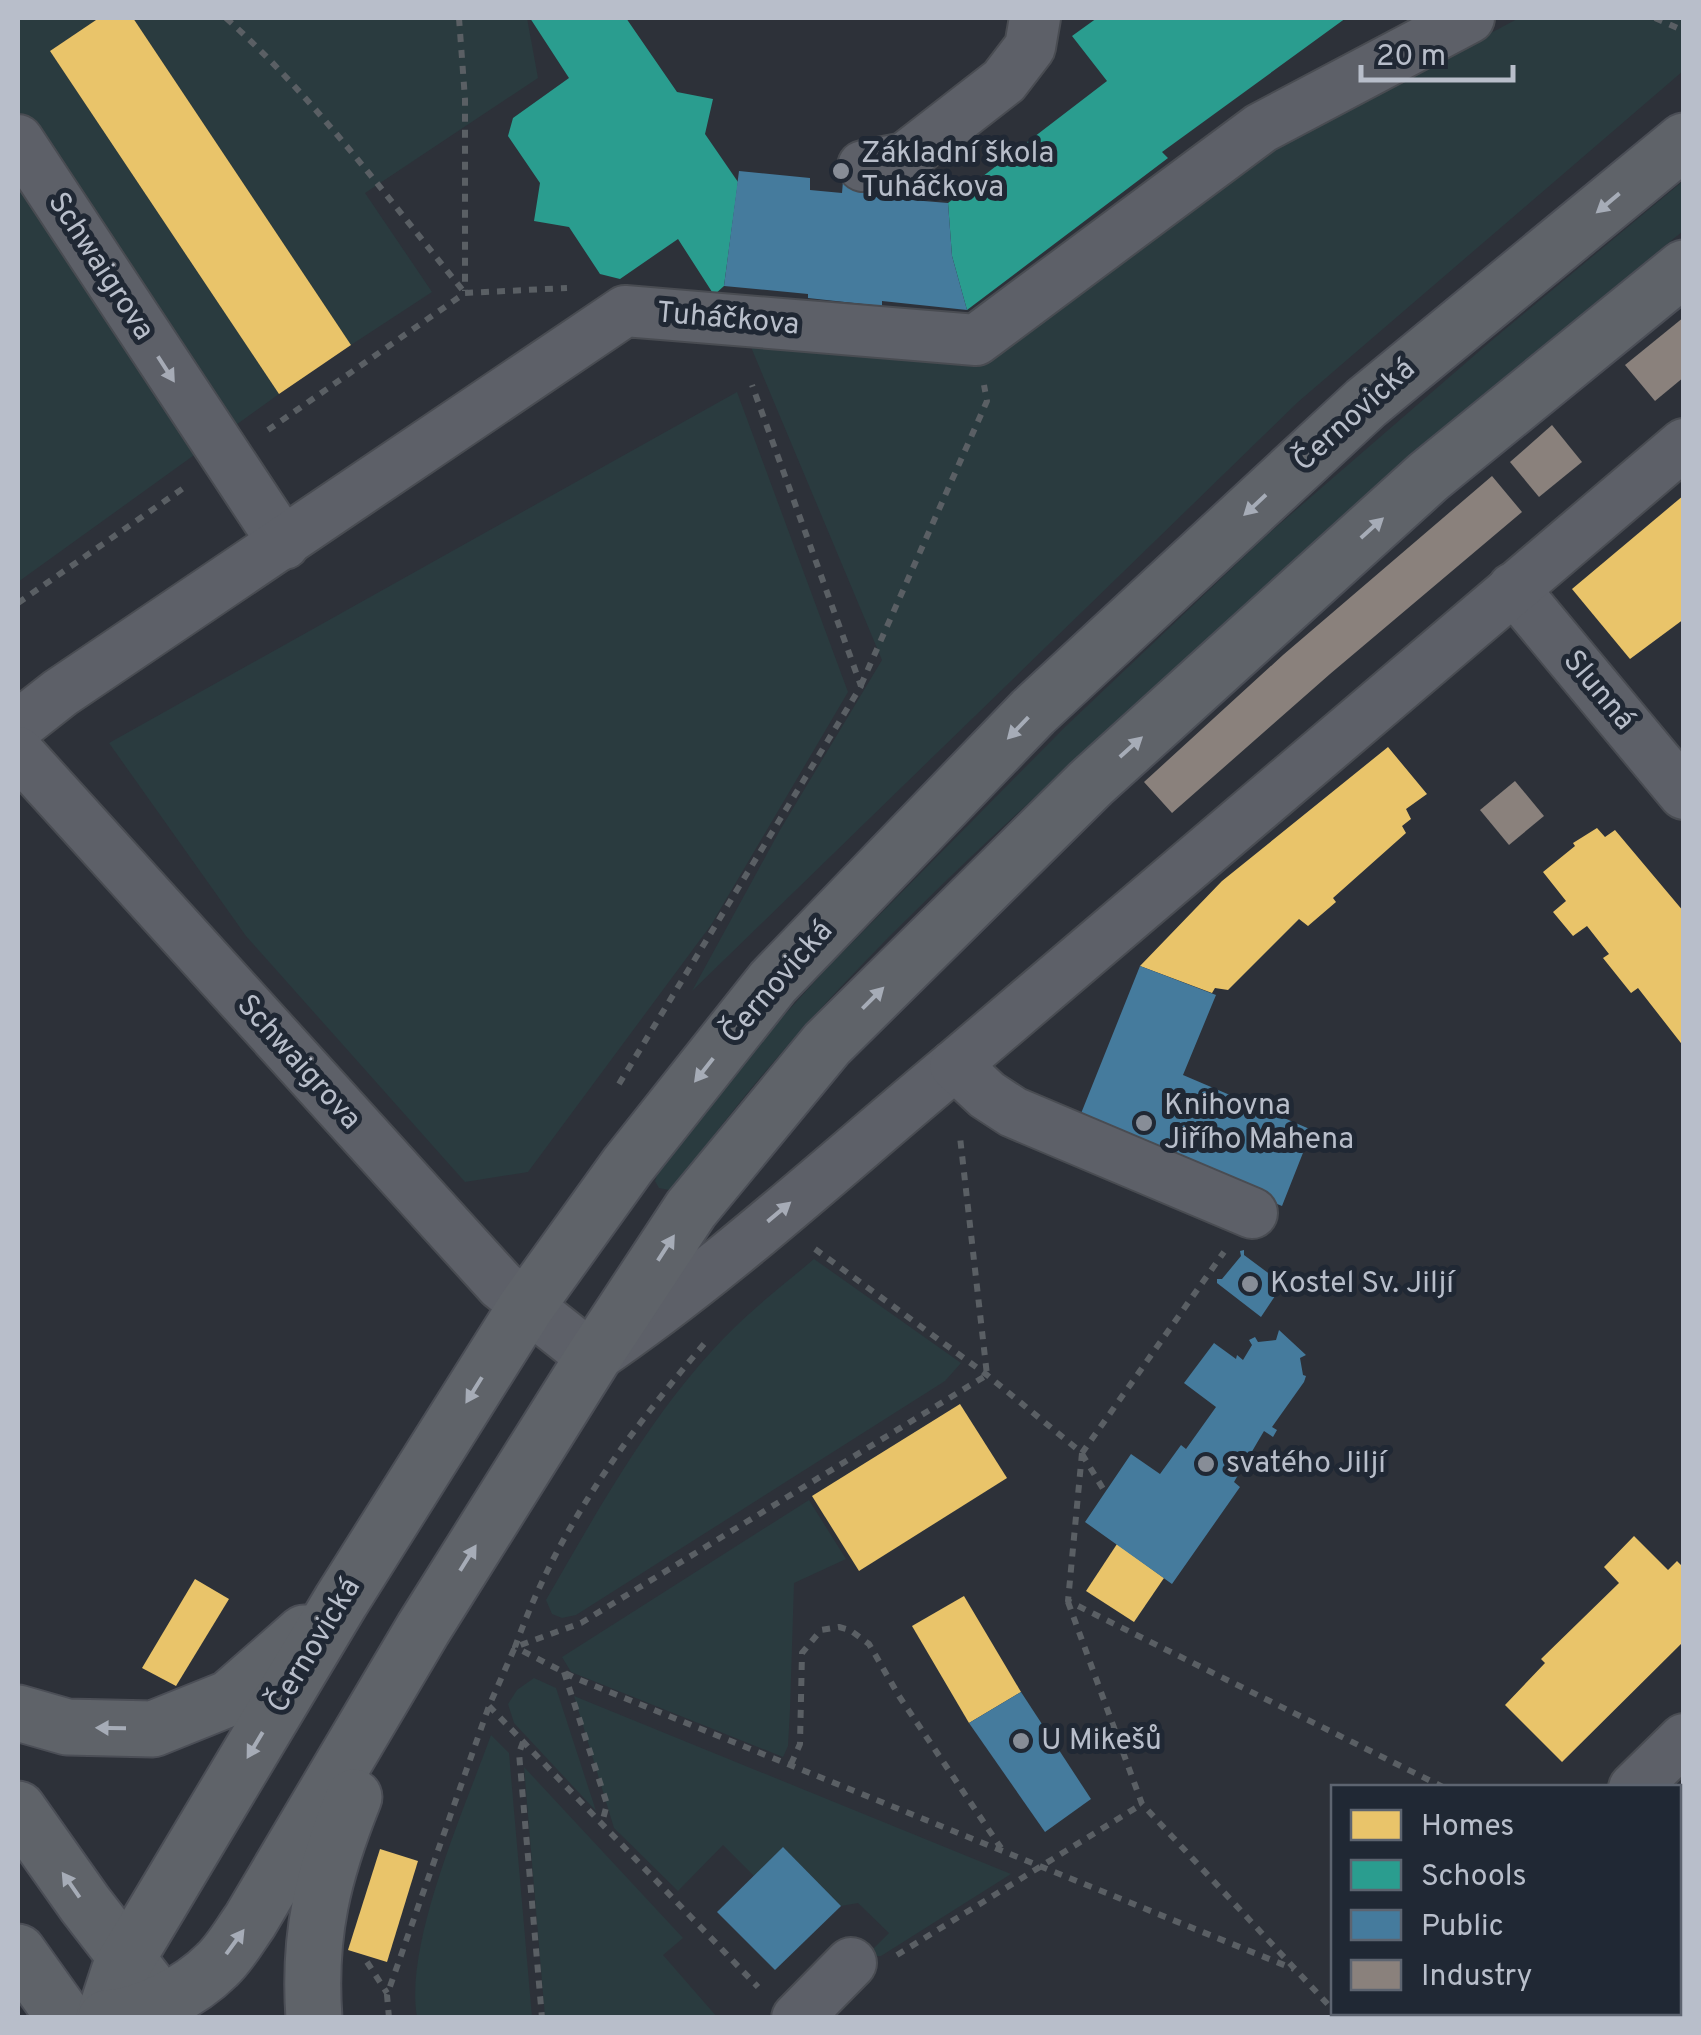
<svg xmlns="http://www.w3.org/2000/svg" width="1701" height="2035" font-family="Overpass,sans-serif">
<rect width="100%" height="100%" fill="#2d3139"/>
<g fill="#2a3b3f">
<polygon points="18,18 99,18 50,51 279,394 18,582"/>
<polygon points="133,18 527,18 538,78 365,193 432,292 351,345"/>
<polygon points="1519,18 1683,18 1683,71 1298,402 692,991 780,830 882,660 743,328 968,365 1215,180"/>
<path d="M1683,181v50c-187,152 -368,312 -547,474 -163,148 -330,298 -458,479l-9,6 -10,-2 -4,-7 4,-11 99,-126 70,-77 237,-240 202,-192 224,-194z"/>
<polygon points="737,392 848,692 711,925 528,1172 465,1182 246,936 109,743"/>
<path d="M814,1259l147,104 -16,18 -369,234 -14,3 -10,-4 -6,-14c55,-95 109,-194 187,-271 25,-25 54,-47 81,-70z"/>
<polygon points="809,1500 846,1559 794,1583 790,1709 788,1746 783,1757 571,1672 562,1657"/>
<polygon points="534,1678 556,1688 596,1811 514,1723 508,1704 517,1690"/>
<polygon points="574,1696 1011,1874 881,1956 866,1956 889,1933 858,1903 841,1906 783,1847 754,1876 723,1845 678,1891 614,1828"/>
<path d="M491,1735l18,18 23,264h-115c-13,-74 48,-209 74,-282z"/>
<polygon points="524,1767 683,1938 663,1955 717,2017 545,2017"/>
</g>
<g fill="#e9c46a">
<polygon points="99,18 133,18 351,345 279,394 50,51"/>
<polygon points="1684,495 1684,619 1630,659 1572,589"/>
<polygon points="1388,747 1427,794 1406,809 1411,819 1402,826 1406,833 1333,898 1336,902 1308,926 1299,919 1228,990 1215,988 1212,993 1140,966 1222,881"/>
<polygon points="1597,828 1605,837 1615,830 1684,912 1684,1047 1638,988 1631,993 1603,958 1609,954 1587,926 1573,936 1553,912 1566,901 1543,872 1575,846 1573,843"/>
<polygon points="960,1404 1007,1478 859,1571 812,1496"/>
<polygon points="1634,1536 1668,1570 1677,1561 1684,1568 1684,1641 1562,1762 1505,1705 1545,1663 1541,1659 1619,1583 1604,1567"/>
<polygon points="1117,1544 1164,1578 1134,1622 1086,1591"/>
<polygon points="195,1579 229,1599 176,1686 142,1668"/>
<polygon points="964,1596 1021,1692 969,1723 912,1626"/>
<polygon points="380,1849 418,1861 387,1962 348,1950"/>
</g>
<g fill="#2a9d8f">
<polygon points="530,18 626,18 677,92 713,99 705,134 738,182 724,286 714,295 678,239 620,279 600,274 569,227 534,221 540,183 508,136 513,118 569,78"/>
<polygon points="1097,18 1346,18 1162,152 1168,158 967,310 952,256 948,203 1107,81 1072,36"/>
</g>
<g fill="#457b9d">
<polygon points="739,171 810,178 810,190 842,193 843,181 875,184 875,197 948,203 952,256 967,310 882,301 882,306 808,298 808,294 724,286"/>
<polygon points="1140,966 1216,995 1183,1075 1312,1130 1282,1206 1078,1121"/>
<polygon points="1244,1250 1244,1255 1283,1284 1284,1289 1279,1290 1261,1317 1217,1283 1217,1279 1222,1279 1241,1256 1240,1251"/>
<polygon points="1279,1330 1306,1355 1300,1358 1303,1375 1306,1376 1304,1382 1272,1427 1277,1430 1273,1437 1264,1431 1234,1482 1240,1487 1172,1584 1085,1522 1131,1454 1160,1474 1181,1445 1186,1449 1216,1407 1184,1383 1214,1343 1236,1359 1237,1355 1243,1360 1252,1345 1249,1340 1255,1337 1258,1342 1276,1340"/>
<polygon points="1021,1692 1091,1799 1045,1832 969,1723"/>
<polygon points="783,1847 841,1906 775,1970 717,1912"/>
</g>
<g fill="#8a817c">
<polygon points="1684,317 1684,377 1655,401 1625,365"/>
<polygon points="1552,425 1582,462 1539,497 1510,462"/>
<polygon points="1492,476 1522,512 1330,674 1172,813 1144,782 1283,655"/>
<polygon points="1515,781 1544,816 1509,845 1480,810"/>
</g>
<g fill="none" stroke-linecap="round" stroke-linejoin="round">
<defs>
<g id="minor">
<polyline points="18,140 284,544"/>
<polyline points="863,166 905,158 1004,81 1030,47 1035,18"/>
<polyline points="1513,588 1684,794"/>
<polyline points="18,726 60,693 625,311 976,340 1261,128 1469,18"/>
<path d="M18,752l483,533 92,73c128,-87 243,-194 362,-293"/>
<polyline points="1252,1213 1013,1112 987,1095 955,1065 1684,444"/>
<polyline points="1634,1788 1684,1739"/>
<polyline points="1678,1947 1684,1951"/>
<polyline points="797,2018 851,1963"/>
<polyline points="1414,2018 1419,2012"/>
</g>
<g id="major">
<polyline points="18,1713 67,1727 153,1729 230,1698 304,1633"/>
<polyline points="18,1809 85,1904 146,1983"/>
<polyline points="18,1952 65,2018"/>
<polyline points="104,2018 119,1972 341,1601 526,1307 628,1165 773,982 1033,712 1366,403 1684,141"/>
<path d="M106,2018c38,-2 85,-27 111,-53 13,-12 23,-30 33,-44l173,-292 170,-271 98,-149 136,-165 264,-261 337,-306 256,-209"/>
<path d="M314,2018c-6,-84 9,-144 40,-221"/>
</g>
</defs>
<use href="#minor" stroke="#494c52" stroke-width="54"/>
<use href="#major" stroke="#4b4e56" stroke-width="59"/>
<g stroke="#5a5f64" stroke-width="6" stroke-dasharray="8 8" stroke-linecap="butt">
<path d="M226,18c90,81 162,181 239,275"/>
<polyline points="459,18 465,99 465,291"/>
<polyline points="1655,18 1684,31"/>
<polyline points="268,430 465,293 567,288"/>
<polyline points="18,603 185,487"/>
<polyline points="861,685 987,401 984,385"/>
<polyline points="619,1084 861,686 752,385"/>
<polyline points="815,1249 987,1375 1082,1453 1224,1252"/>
<path d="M704,1344c-81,96 -146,184 -189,303l60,31 719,291"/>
<polyline points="1082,1453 1068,1601 1445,1788"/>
<polyline points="1082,1454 1105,1492"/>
<polyline points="1068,1602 1142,1804 1334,2011"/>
<polyline points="564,1672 607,1804 602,1823"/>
<polyline points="489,1706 758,1987"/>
<polyline points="523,1742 519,1753 542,2018"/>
<polyline points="791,1764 800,1744 802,1653 821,1630 839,1627 850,1630 869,1644 899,1696 1001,1848"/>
<polyline points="897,1955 1142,1804"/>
<polyline points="367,1962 387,1993"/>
<polyline points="389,2018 387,1995 489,1706 515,1647 581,1623 987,1375 960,1137"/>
</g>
<use href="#minor" stroke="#5d6068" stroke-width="50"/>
<use href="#major" stroke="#5f6369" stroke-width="55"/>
</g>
<defs><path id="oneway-solid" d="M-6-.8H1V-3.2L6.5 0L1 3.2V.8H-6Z" transform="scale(2.5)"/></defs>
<g fill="#a6acb7">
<use href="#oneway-solid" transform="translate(1608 203) rotate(140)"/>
<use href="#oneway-solid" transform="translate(1255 505) rotate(137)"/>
<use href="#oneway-solid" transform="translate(1372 528) rotate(-42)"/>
<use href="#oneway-solid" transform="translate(1018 728) rotate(134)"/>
<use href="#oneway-solid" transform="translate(1131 747) rotate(-42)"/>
<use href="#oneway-solid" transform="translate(873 998) rotate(-45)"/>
<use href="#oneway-solid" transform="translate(704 1070) rotate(128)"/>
<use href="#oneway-solid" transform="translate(666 1248) rotate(-57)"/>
<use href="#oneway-solid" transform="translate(474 1390) rotate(122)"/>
<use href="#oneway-solid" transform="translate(468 1558) rotate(-58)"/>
<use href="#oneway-solid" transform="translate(111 1728) rotate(-179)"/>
<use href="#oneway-solid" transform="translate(255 1745) rotate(121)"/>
<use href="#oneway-solid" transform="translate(71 1885) rotate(-125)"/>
<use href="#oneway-solid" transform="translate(235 1942) rotate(-54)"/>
</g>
<g fill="#a6abb6">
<use href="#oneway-solid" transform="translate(166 369) rotate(57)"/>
<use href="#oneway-solid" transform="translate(779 1212) rotate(-40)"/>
</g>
<g fill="#878d97" stroke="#202834" stroke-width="4">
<circle cx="841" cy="171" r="10"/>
<circle cx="1144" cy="1123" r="10"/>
<circle cx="1250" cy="1284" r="10"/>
<circle cx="1206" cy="1464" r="10"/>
<circle cx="1021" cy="1741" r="10"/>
</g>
<g text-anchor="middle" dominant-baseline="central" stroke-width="10" stroke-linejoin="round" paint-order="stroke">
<g font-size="30" fill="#b8beca" stroke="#202834" text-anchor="start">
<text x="861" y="154">Základní škola<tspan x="861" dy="34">Tuháčkova</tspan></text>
<text x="1164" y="1106">Knihovna<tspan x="1164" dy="34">Jiřího Mahena</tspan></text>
<text x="1270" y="1284">Kostel Sv. Jiljí</text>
<text x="1226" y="1464">svatého Jiljí</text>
<text x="1041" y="1741">U Mikešů</text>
</g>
<g font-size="30" fill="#b8beca" stroke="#202834">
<text transform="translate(100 267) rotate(57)">Schwaigrova</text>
<text transform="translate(728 320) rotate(5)">Tuháčkova</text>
<text transform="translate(1355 416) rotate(-42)">Černovická</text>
<text transform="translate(1598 691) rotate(50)">Slunná</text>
<text transform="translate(778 983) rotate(-49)">Černovická</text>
<text transform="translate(298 1063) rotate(48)">Schwaigrova</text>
<text transform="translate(315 1646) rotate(-59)">Černovická</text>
</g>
</g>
<rect width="1701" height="2035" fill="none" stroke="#b8beca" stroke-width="40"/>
<rect x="1331" y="1785" width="350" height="230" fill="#202834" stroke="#5d6470" stroke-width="2.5"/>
<rect x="1351" y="1810" width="50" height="30" fill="#e9c46a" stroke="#5d6470" stroke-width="2.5"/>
<text x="1421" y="1835" font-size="30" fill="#b8beca">Homes</text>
<rect x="1351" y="1860" width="50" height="30" fill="#2a9d8f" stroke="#5d6470" stroke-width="2.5"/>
<text x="1421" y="1885" font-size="30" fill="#b8beca">Schools</text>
<rect x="1351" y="1910" width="50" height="30" fill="#457b9d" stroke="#5d6470" stroke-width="2.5"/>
<text x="1421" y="1935" font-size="30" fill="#b8beca">Public</text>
<rect x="1351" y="1960" width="50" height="30" fill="#8a817c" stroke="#5d6470" stroke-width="2.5"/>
<text x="1421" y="1985" font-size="30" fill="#b8beca">Industry</text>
<path d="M1361 65v15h152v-15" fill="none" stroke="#b8beca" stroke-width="5"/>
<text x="1376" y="65" font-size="30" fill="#b8beca" stroke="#202834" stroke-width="8" paint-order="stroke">20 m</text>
</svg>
